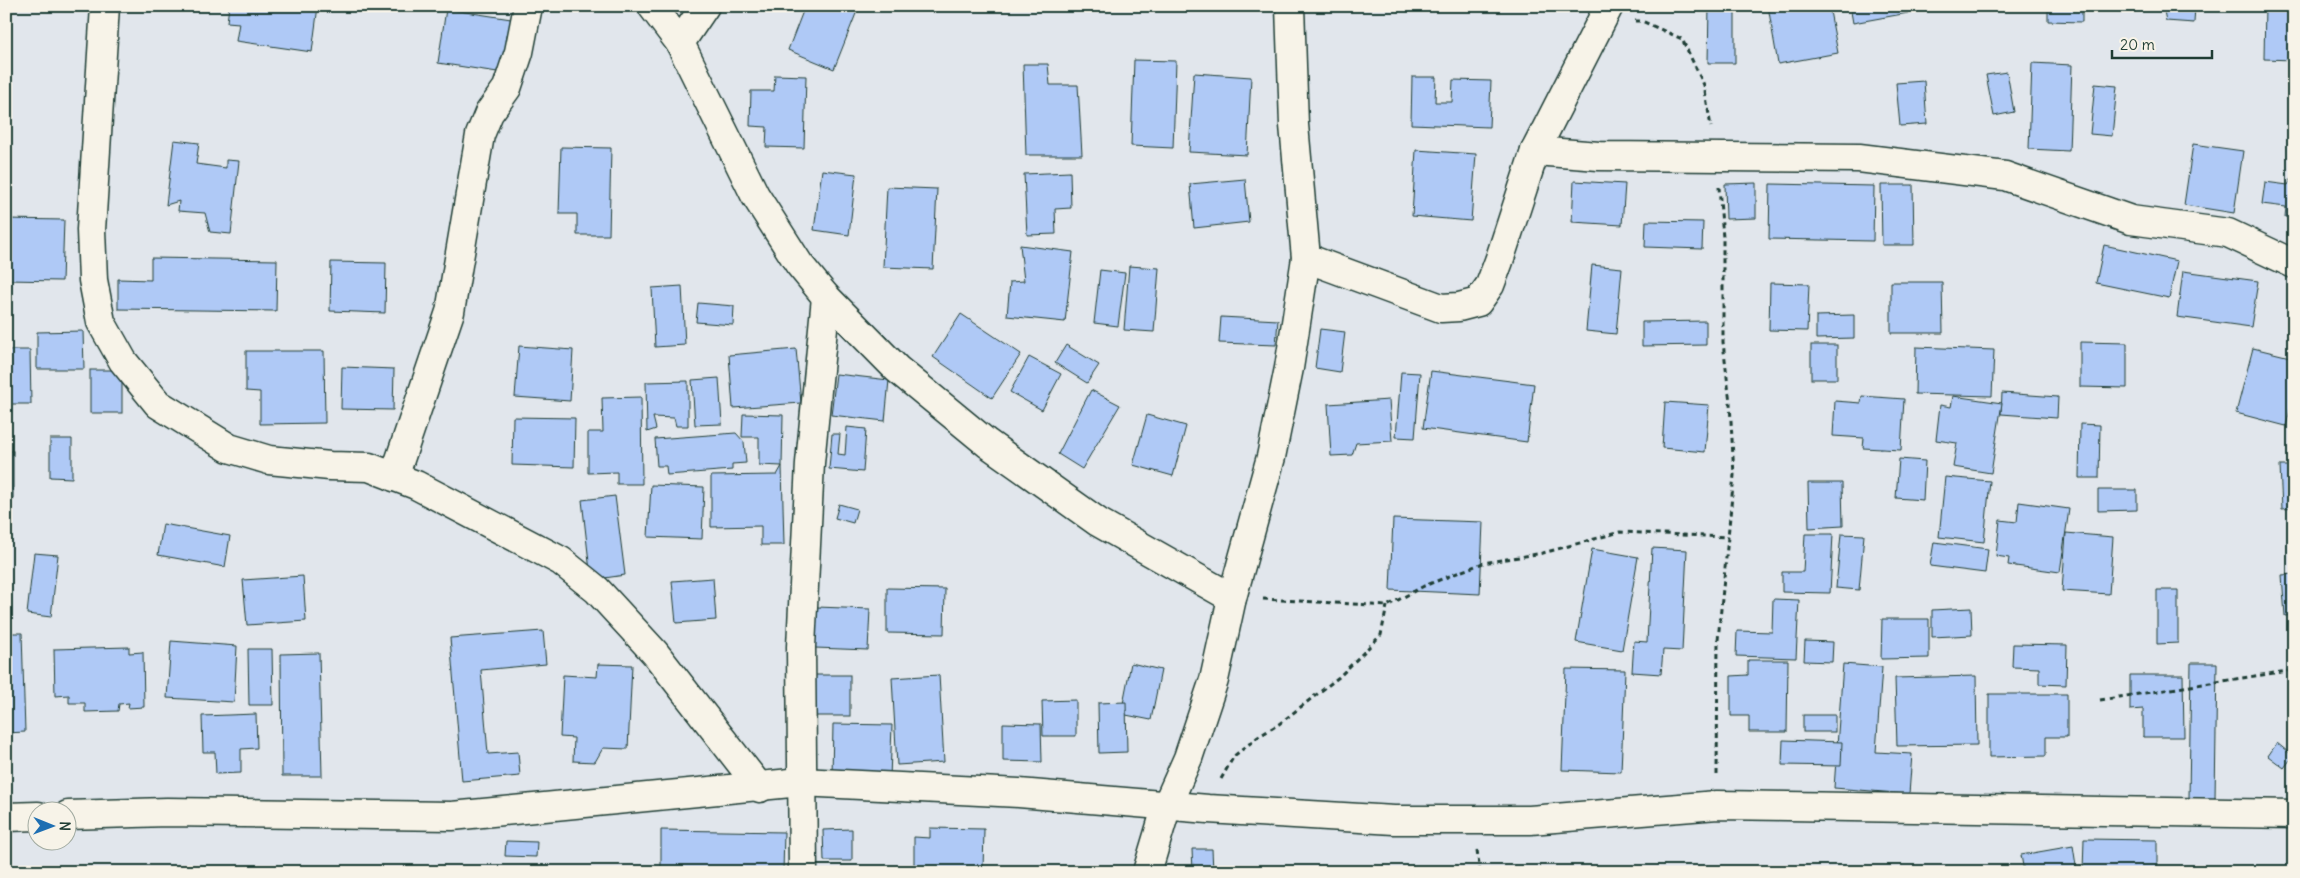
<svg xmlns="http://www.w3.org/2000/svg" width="2300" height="878" font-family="Delius,sans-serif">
<rect width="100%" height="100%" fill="#e1e6ec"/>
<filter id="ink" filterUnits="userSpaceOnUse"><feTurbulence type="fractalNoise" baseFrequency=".02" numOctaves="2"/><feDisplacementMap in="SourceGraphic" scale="10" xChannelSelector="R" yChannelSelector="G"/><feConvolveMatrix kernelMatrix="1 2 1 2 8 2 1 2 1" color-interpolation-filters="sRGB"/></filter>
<g filter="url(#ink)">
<g fill="#afc9f6" stroke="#1f3d34">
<polygon points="229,6 318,6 312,52 236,41 239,23 227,22"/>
<polygon points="805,6 859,6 834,69 788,50"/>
<polygon points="1709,6 1735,6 1735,63 1708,63"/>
<polygon points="1768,6 1829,6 1838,53 1778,64"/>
<polygon points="1850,6 1907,6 1908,13 1853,23"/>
<polygon points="2048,6 2082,6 2082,22 2048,21"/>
<polygon points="2163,6 2195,6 2194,23 2166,21"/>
<polygon points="2265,6 2294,6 2294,60 2264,59"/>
<polygon points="446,9 511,19 504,73 438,63"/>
<polygon points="1134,60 1176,61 1173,148 1131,146"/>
<polygon points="2032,63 2072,65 2069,151 2029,149"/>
<polygon points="1023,64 1048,64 1050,85 1078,85 1082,155 1026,155"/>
<polygon points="2007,72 2014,112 1994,116 1986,75"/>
<polygon points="1194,73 1251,77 1247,155 1189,152"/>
<polygon points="775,75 806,76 804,148 766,147 767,127 750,126 751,91 774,91"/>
<polygon points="1412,77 1436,77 1435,102 1452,102 1453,80 1491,81 1489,127 1411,124"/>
<polygon points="1924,81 1927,124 1900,126 1896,83"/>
<polygon points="2095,84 2117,86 2112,136 2090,134"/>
<polygon points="174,140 199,143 196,164 226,168 226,160 239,161 231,234 210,232 205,213 178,211 179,201 166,205"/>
<polygon points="2193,144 2243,151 2234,213 2184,205"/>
<polygon points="561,147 611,148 609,235 577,235 577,214 559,214"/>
<polygon points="1416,150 1476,154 1471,221 1412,216"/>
<polygon points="822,170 856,174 849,235 814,230"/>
<polygon points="1070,172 1071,208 1055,209 1056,234 1027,235 1024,174"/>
<polygon points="2294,174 2294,218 2285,217 2286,207 2262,204 2265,182 2288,185"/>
<polygon points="1245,179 1249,222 1194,228 1190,184"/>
<polygon points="1574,181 1625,184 1622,225 1572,222"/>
<polygon points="1756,183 1756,218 1726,219 1725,184"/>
<polygon points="1770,184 1874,186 1873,241 1769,239"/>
<polygon points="1881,185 1913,185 1914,245 1882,245"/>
<polygon points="887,187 937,189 933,269 883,267"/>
<polygon points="6,219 64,220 62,281 6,280"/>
<polygon points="1646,221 1703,222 1702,249 1645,247"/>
<polygon points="1020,245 1073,252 1065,322 1007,316 1010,282 1024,281"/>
<polygon points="2104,245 2177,261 2169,298 2096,283"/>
<polygon points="151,258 277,260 276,311 118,309 118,279 151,280"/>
<polygon points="331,262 386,263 385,313 330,311"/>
<polygon points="1592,265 1622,268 1616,334 1586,331"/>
<polygon points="1129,266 1159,268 1154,332 1124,330"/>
<polygon points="1100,270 1125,273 1118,326 1094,323"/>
<polygon points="2183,271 2258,281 2251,327 2177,317"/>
<polygon points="1891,282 1942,282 1943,333 1891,333"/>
<polygon points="1770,283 1809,284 1807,331 1769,330"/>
<polygon points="682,286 685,345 655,347 652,288"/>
<polygon points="698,303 734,306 733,325 696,322"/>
<polygon points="961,314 1021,354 992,398 933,357"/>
<polygon points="1854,315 1854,338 1816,339 1816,316"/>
<polygon points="1221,317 1278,320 1276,345 1219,343"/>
<polygon points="1706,321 1706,345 1642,346 1642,322"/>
<polygon points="1320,329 1345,332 1340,372 1315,368"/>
<polygon points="83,331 84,369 37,369 37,332"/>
<polygon points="2080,342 2127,343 2127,388 2080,387"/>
<polygon points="1066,345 1099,365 1087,383 1055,363"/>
<rect x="1811" y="345" width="26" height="34"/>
<polygon points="519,346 573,350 570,401 515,397"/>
<polygon points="1916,347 1994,350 1992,396 1915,394"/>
<polygon points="2253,348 2294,358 2294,394 2286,426 2236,413"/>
<polygon points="796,349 801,403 733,408 729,355"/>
<polygon points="6,350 30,350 31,404 6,404"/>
<polygon points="246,351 324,351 325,423 260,424 260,392 246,391"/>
<polygon points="1029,357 1061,374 1042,410 1010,392"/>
<polygon points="342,367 394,369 393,410 341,409"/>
<rect x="90" y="370" width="32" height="43"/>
<polygon points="1431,371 1534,384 1527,442 1423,428"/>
<polygon points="1401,372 1420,373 1415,438 1396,437"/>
<polygon points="836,374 889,380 885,421 831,415"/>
<polygon points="719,378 722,424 695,425 692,380"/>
<polygon points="688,381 688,426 676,426 674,418 653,417 656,429 647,432 646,382"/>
<polygon points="1091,390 1120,405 1082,469 1058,454"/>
<polygon points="2002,393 2058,397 2057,418 2001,414"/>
<polygon points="1862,396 1904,399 1901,450 1863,448 1864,438 1833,436 1835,401 1861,403"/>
<polygon points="1953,396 2002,403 1991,473 1953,467 1957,443 1936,440 1940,405 1951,407"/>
<polygon points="641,397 642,484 617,484 617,472 588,473 588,432 603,432 602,398"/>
<polygon points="1389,400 1392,441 1356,443 1352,455 1331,456 1328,404"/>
<polygon points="1665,402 1709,405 1705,452 1662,448"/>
<polygon points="743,414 783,415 782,466 759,465 759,437 742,437"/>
<polygon points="1147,415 1186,426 1173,476 1133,465"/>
<polygon points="513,417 575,418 574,467 512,465"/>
<polygon points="2080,424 2100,425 2099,478 2079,478"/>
<polygon points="847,427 866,429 863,472 829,469 832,434 840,434 838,454 845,455"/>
<polygon points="736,433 744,442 746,463 732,464 732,470 667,475 666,466 657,466 655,439"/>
<polygon points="50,439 72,439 72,478 50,477"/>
<rect x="6" y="451" width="7" height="48"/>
<polygon points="1899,459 1925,461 1923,500 1896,498"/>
<polygon points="782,466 784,545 761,545 761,526 711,527 711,476 777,475"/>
<polygon points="2280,466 2294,466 2294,508 2282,509"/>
<polygon points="1945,477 1990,481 1984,542 1939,537"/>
<polygon points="1808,483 1842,483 1843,526 1809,528"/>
<polygon points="651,485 704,487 702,539 648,537"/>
<polygon points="2098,490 2137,490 2137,510 2098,511"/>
<polygon points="615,496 625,575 591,580 582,500"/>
<polygon points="2019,502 2069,509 2060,572 2008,565 2009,558 1996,556 2000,520 2017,522"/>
<polygon points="839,504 857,509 853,523 835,518"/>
<polygon points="1393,519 1483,522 1480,594 1390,590"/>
<polygon points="163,524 230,536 225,567 158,555"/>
<polygon points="2066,533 2113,537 2109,594 2062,591"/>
<polygon points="1805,534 1833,534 1830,593 1782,592 1782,572 1803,572"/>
<polygon points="1841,534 1864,535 1859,590 1836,588"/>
<polygon points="1934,542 1988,549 1985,573 1930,566"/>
<polygon points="1652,548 1687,550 1682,651 1663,650 1661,674 1632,672 1634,641 1647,642"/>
<polygon points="1592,549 1638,557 1622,650 1576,642"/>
<polygon points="34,553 58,555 51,617 27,614"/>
<polygon points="2294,574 2294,615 2285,616 2282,575"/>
<polygon points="303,576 306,621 247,625 243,580"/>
<polygon points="713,578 716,620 676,623 672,581"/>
<polygon points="887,588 945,589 944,634 887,633"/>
<polygon points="2157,590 2178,590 2178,643 2157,644"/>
<polygon points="1773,599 1799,600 1796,658 1736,656 1737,631 1772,632"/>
<polygon points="817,607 870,609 868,650 815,648"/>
<polygon points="1971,608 1972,635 1932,637 1932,610"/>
<polygon points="1882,619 1929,619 1929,658 1881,659"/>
<polygon points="543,631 546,664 481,670 488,754 518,752 520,776 462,781 450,638"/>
<polygon points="6,633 22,633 25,732 6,733"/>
<polygon points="171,641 237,646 234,702 167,698"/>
<polygon points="1805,641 1833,642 1832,662 1804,661"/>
<polygon points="2013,644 2067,645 2066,685 2039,684 2039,668 2012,667"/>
<polygon points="129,647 129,653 143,652 144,707 128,708 129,703 119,704 118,711 85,712 85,703 69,703 69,695 55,696 54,649"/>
<polygon points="248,649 272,649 273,705 249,705"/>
<polygon points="319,653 322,776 282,776 281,654"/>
<polygon points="1748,660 1788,660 1787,732 1749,732 1749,716 1731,716 1731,676 1748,675"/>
<polygon points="1131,663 1161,670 1151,720 1121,714"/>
<polygon points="2191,663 2217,663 2215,799 2189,799"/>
<polygon points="598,664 632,665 628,749 603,748 595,762 573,761 574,738 560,737 563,675 597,677"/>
<polygon points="1843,664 1882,667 1876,752 1912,754 1909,794 1834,788"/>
<polygon points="1566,669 1625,670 1621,772 1562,770"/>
<rect x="815" y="675" width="35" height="41"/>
<polygon points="939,675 944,762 897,765 892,678"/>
<polygon points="2130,675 2183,675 2184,737 2143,737 2143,709 2130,710"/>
<polygon points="1976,676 1977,745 1897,746 1895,678"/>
<polygon points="1989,694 2067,694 2067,737 2046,737 2046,756 1989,757"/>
<polygon points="1076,700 1076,736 1043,736 1042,701"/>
<polygon points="1126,702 1127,752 1099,753 1098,703"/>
<polygon points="256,714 257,748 241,749 241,773 216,774 215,752 203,752 202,716"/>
<rect x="1803" y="715" width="32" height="17"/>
<polygon points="1003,723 1041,724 1042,762 1003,761"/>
<polygon points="833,724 892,725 890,778 832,777"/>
<polygon points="1783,740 1842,742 1841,766 1782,765"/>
<polygon points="2277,743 2293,756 2284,768 2268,756"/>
<polygon points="930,828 984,829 983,870 914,870 914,837 930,838"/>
<polygon points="852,829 852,861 824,861 823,830"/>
<polygon points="661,830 784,832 783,872 661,872"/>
<polygon points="2084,839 2157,840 2157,871 2083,871"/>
<polygon points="506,841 537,842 536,857 505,856"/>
<polygon points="2073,846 2077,872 2024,872 2021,855"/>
<polygon points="1192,849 1212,849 1213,872 1193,872"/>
</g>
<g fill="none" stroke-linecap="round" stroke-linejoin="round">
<defs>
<g id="street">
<polyline points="105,6 91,230 93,280 101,322 123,361 158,404 229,448 269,460 330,466 369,467 416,485 561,561 597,590 655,653 760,788"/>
<polyline points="652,6 680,43 755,195 799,264 826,297 897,369 987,443 1098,522 1232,598"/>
<polyline points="680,43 705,6"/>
<polyline points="1535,151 1599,156 1859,158 2005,176 2131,220 2228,233 2294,264"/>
<polyline points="1306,258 1441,308 1459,307 1478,302 1490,285 1499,261 1535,151 1609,6"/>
<polyline points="394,477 450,312 480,135 489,113 507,88 519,52 528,6"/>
<polyline points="68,815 167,812 452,816 801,782 1019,793 1208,809 1394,820 1530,820 1717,805 2294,814"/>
<polyline points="6,817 38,816"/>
<polyline points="803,872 801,647 810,463 826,297"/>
<polyline points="1147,872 1167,805 1188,758 1214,680 1232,598 1271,457 1289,368 1306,258 1294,125 1290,6"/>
</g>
</defs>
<use href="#street" stroke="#1f3d34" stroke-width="31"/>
<g stroke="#1f3d34" stroke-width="3" stroke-dasharray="5 4" stroke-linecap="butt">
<polyline points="1635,21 1642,21 1682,39 1704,85 1711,127"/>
<polyline points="1263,599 1387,606 1424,586 1483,563 1543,553 1620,532 1726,537"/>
<polyline points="2100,700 2294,670"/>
<polyline points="1717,775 1718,640 1734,475 1730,403 1723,342 1723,238 1719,187"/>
<polyline points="1221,779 1234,756 1258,737 1279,724 1339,677 1381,635 1387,606"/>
<polyline points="1477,850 1480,872"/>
</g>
<use href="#street" stroke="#f7f3e8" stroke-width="28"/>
</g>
</g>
<rect width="2300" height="878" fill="none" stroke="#f7f3e8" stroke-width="25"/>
<rect x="12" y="12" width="2275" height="853" fill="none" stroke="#1f3d34" stroke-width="2" filter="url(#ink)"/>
<g transform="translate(52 826) rotate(91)"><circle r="24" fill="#f7f3e8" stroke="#a1aaa0"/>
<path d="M0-4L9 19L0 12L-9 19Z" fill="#1f6fb2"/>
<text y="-8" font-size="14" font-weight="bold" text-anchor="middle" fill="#1f3d34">N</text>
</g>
<path d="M2112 50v8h100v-8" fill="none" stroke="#1f3d34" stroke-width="2.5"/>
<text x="2120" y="50" font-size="15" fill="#1f3d34" stroke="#f7f3e8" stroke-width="4" paint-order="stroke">20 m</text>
</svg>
